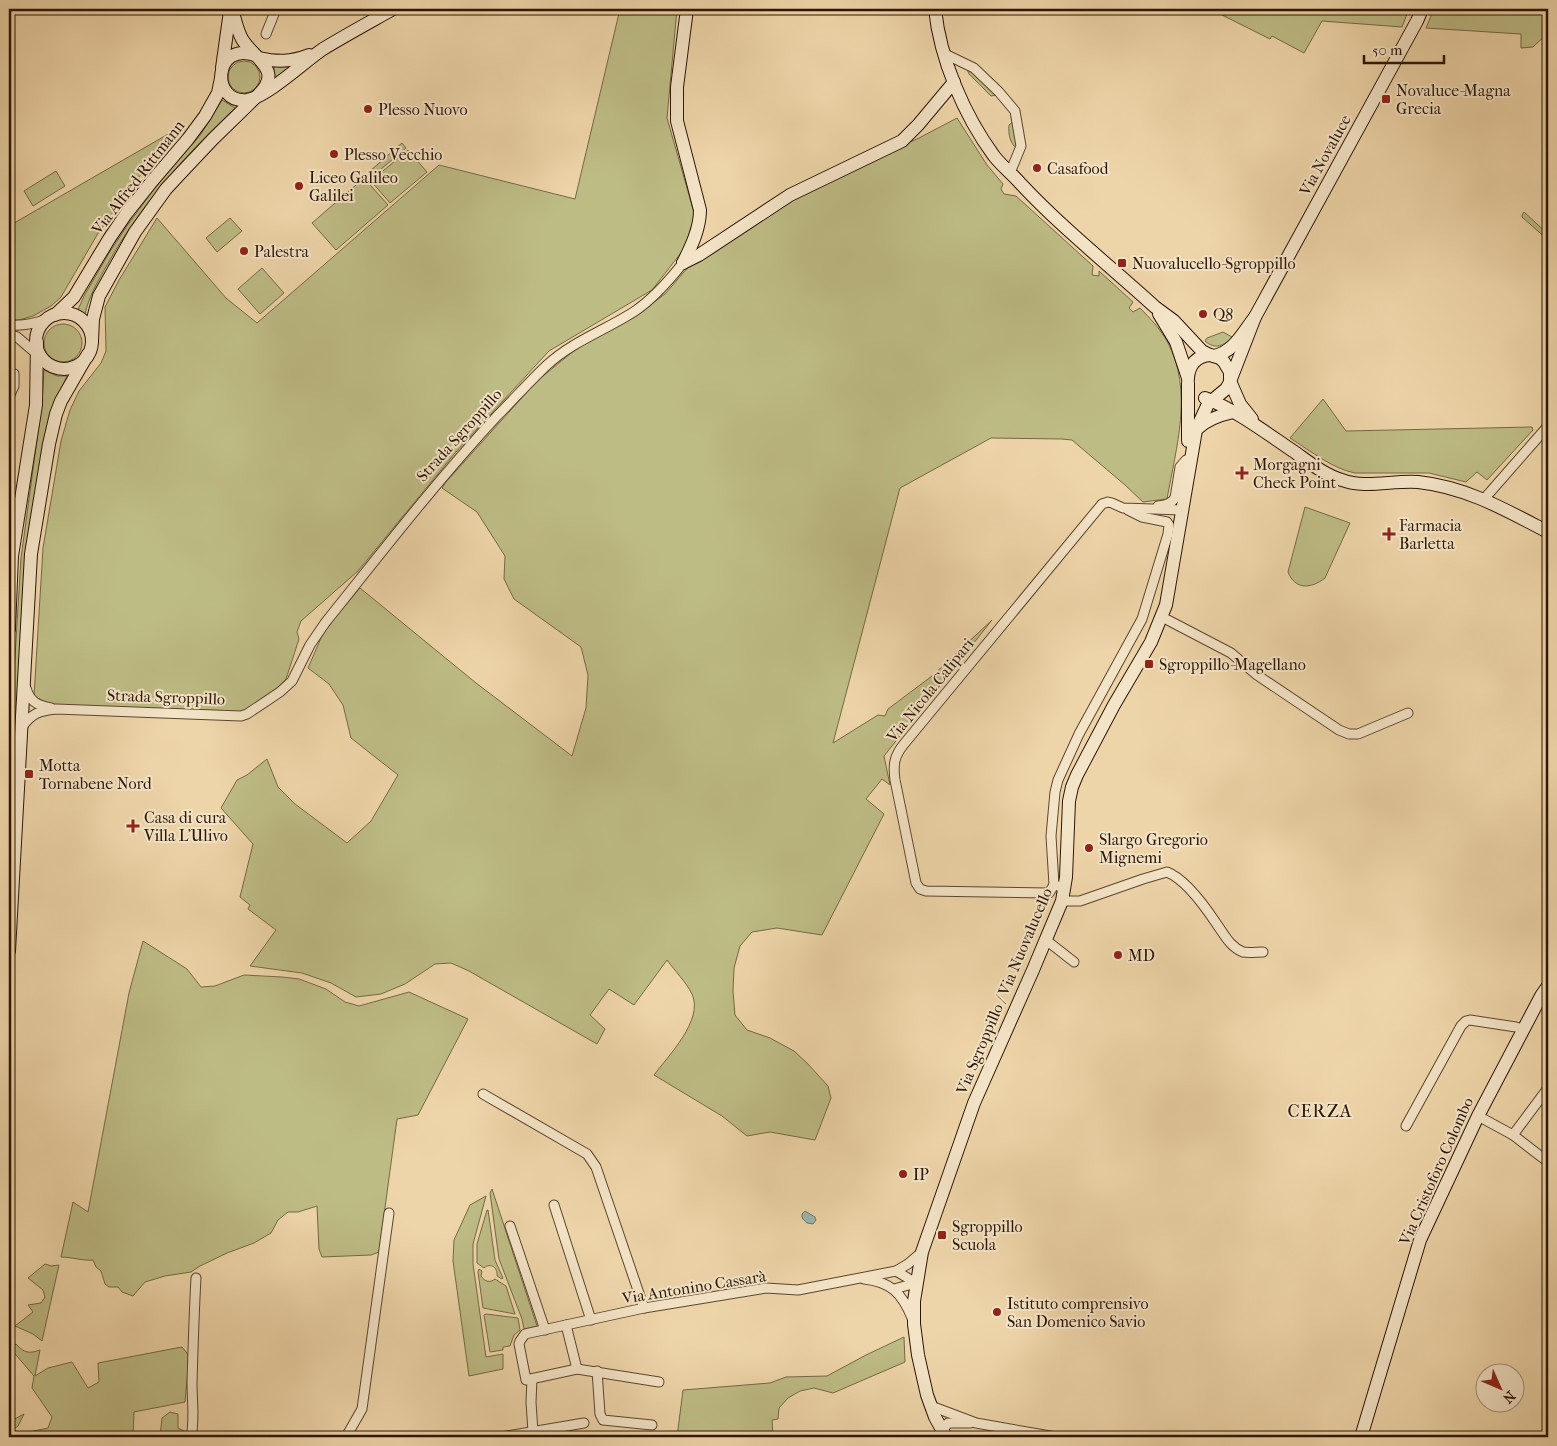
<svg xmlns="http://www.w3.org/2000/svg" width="1557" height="1446" font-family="'IM FELL French Canon',serif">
<rect width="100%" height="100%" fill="#eed5a9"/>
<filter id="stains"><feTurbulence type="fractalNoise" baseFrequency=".004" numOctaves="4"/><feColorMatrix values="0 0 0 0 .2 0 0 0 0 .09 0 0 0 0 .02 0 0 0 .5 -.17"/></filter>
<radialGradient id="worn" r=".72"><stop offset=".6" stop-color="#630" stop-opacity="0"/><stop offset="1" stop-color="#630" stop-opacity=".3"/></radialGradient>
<g fill="#bebc85" stroke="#756845">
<polygon points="620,9 677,9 667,118 695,216 684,249 652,290 549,351 455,453 358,571 301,621 297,632 299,639 286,679 278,687 246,710 240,713 55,705 46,703 34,696 43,548 61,441 70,410 79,391 101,363 106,351 105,307 119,280 157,218 226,298 257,323 439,165 575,199"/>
<polygon points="1210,9 1409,9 1402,27 1322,21 1304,53 1272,36 1270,39"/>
<polygon points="1434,9 1539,9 1548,21 1548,33 1533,47 1521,48 1521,34 1426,28"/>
<circle cx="244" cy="77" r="16"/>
<polygon points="274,66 275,66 292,67 277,80 274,78"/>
<polygon points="967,69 969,69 997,95 991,96 969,74"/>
<path d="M222,100l13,8c-14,14 -29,28 -43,43 -33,35 -62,73 -85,114 -9,16 -18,31 -22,49l-1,1 -7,-3 7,-16 25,-43 20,-30 26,-35 46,-54z"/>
<path d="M957,118l30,47 16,19 -2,5 3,5 12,2 77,70 -1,9 7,1v-5l34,31 -4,6 4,4 7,-4c10,10 20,21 27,33 27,50 9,106 0,158l-24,3 -18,-17 -53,-45 -10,-1 -71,-1 -91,50 -67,255 45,-28 7,1 3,-7 44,-33 60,-56 -108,136 6,29 -8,-6 -16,20 18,15 -62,121 -45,-7 -25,4 -12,14 -6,22 -1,23 2,24 12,15 23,8 24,13 13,12 21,23 3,12 -16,42 -45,-8 -23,4 -25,-20 -68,-41c14,-19 50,-55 38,-81 -6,-12 -17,-23 -25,-34l-33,45 -25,-16 -19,26 15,14 -8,15 -128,-73 -18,-8 -16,1 -30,20 -24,10 -25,3 -25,-14 -29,-10 -52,-7 26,-36 -28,-21 2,-4 -10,-8 13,-53 -32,-36 16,-28 10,-5 20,-16 11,28 17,17 52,39 24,-22 27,-46 -47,-37 -8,-33 -14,-21 -21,-16 16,-37 36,-43 116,95 96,73 14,-48 2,-33 -7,-28 -67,-48 -10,-20 1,-23 -28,-44 -35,-24 4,-6 91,-101 39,-32 59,-32 31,-24 23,-27 125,-80 105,-48z"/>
<path d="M1015,120l2,29c-7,-6 -9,-15 -8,-24z"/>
<polygon points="176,127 178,129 177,133 132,185 97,235 61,297 51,306 33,316 19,320 9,320 9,226 170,133"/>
<polygon points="402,143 406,148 374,175 370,171"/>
<polygon points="408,150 427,172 390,203 371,181"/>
<polygon points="56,171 65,186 33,206 24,191"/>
<polygon points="364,178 388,205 336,250 312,223"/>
<polygon points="1524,212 1548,234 1548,240 1522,217 1522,215"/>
<polygon points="230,218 242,231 217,252 206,238"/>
<polygon points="262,268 284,293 260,314 238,289"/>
<circle cx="63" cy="343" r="19"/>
<path d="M1223,332l9,5c-8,9 -17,13 -27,4l2,-3z"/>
<polygon points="44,370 57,376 67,376 51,411 16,740 10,740 21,558 42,403"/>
<path d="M1323,399l23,32 186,-4 1,3 -46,50 -10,-8 -11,10 -37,-9h-74c-22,-4 -46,-23 -65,-35z"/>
<path d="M1305,507l45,16 -25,55c-14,11 -30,12 -37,-6z"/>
<polygon points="9,747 15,747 9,874"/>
<path d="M143,941l44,28 14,18 14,-1 29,-11 38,2 17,2 27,10 19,13 14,4 50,-14 59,27 -50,96 -21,4 -18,133 -8,3 -49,2 -3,-8 -2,-43 -19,6h-10l-10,8 -7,13 -17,10 -27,10 -27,13 -9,6 -26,4 -20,6 -12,14 -11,-4 -4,-5h-9l-4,-3 -4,-13 -5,-4 -3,-7c-11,1 -21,-3 -32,-3l12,-55 15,10 41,-219z"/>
<polygon points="492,1189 537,1326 524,1329 522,1319 499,1259 490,1193"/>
<polygon points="486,1196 473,1244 473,1264 486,1357 503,1354 503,1369 469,1376 453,1261 454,1240 470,1205"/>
<path d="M487,1210h1l7,50 8,18 -1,1 -5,-3c1,-8 -6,-14 -13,-8l-7,-5v-19z"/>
<polygon points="45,1264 51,1266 59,1265 42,1341 33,1334 15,1326 33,1312 28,1305 41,1303 45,1297 43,1290 28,1278"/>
<path d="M479,1269l3,2 -1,5c4,6 9,7 14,3l11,7 9,28 -32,-6 -5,-36z"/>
<polygon points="486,1314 518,1318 520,1330 514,1335 510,1346 503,1347 503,1350 490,1352 484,1315"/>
<polygon points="904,1337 905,1362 833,1393 814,1388 800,1391 788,1398 779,1408 778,1419 772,1420 773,1437 677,1437 683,1390 770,1383 786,1377 827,1376 866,1355"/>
<path d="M16,1344c8,9 13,10 24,6l-5,26 13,-8 24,-6 16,26 11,-6 -1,-19 84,-16 5,6 2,6 -4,43 -51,10 -1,25h-114l5,-4 24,-5 4,-11 -20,-29 2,-12 -24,-28z"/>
<polygon points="170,1412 178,1414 178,1428 188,1433 187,1437 160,1437 162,1418"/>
<polygon points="24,1414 18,1426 10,1432 9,1430 9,1422"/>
</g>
<polygon fill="#9cb7b1" stroke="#6f766c" points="805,1211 815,1217 816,1220 813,1224 807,1223 802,1218 802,1214"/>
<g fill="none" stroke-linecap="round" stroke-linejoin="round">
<defs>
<g id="street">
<polyline points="266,34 276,9"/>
<polyline points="943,53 974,68 999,92 1015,111 1021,146 1010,173"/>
<path d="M9,325c14,1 26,-1 40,-7"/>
<polyline points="9,334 17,337 44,360"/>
<polyline points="9,373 14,374 14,386 9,397"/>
<polyline points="1484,499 1548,426"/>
<path d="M1158,506c7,-1 13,-2 17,-8l5,-31 6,-7"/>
<polyline points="1162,617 1231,653 1257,675 1339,730 1349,734 1358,734 1408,713"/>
<path d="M26,688c4,14 11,17 25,20"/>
<path d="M22,727c10,-14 17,-16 34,-18l185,7 6,-2 33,-22 12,-11 18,-36 15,-22c56,-70 111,-141 172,-207 17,-17 33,-35 50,-51 26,-24 59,-35 88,-54 19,-13 33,-29 48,-48"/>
<polyline points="1054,885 1051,836 1055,792 1058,780 1079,734 1142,619 1168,534 1169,525 1167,522 1142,517 1128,510"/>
<path d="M1065,888l-11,-3 -5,8 -123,-2 -6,-2 -4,-6 -21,-103c-2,-15 -1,-24 9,-36l198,-240 6,-2 4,1 11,5 59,2"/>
<path d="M1062,901h18l63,-22 24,-7c18,7 39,36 49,51 8,11 14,24 27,29 6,1 14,0 20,0"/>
<polyline points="1046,940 1074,962"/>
<polyline points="483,1094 587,1154 596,1167 644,1308"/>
<polyline points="1478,1116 1513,1135 1548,1162"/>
<polyline points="1406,1126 1461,1026 1466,1021 1470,1020 1516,1027 1524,1029"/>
<polyline points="1513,1135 1548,1088"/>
<polyline points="554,1205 591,1320"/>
<polyline points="510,1226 545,1330"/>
<polyline points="896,1271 916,1283"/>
<path d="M864,1279c27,3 38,14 48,39"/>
<polyline points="894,1289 916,1283"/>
<polyline points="566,1325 644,1308 766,1288 798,1290 896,1271 908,1264 922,1252"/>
<polygon points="566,1325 577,1369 526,1380 519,1344 520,1341 525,1334"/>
<polyline points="577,1369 659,1382"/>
<polyline points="597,1371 600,1414 603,1420 652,1425"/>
<polyline points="532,1379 531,1402 533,1432"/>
<polyline points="931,1406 976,1423 1056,1437"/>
<polyline points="942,1431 948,1423 970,1423"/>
<path d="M191,1437c4,-18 1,-35 1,-54 1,-35 2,-70 4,-105"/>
<polyline points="346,1437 362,1409 389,1213"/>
<polyline points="501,1437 584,1423"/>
</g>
<g id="secondary">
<path d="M232,9c3,10 5,21 10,30 11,19 42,31 17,55"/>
<path d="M935,9c5,50 29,106 59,147 8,10 18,18 26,27 42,45 90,83 135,124l19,14 28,30 8,4 10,3 4,4 6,10v6"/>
<path d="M255,55c-42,-14 -45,49 -8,45 20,-3 58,-39 76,-51 23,-14 47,-27 70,-40"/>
<path d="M259,58c18,4 32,4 50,-3"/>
<polyline points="222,68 230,11"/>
<polyline points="683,263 699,255 790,195 902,141 918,125 954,82"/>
<path d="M683,263c8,-16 17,-34 17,-53l-23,-89v-34l10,-78"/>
<circle cx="64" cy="341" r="28"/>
<polyline points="1159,314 1176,342 1188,378"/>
<polyline points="55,315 74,297 109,239 126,214 153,180 188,139 205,116 218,93 221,78"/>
<polyline points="92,341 93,319 99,296 135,232 166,189 179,175 213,139 256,97"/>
<path d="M1214,356c20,-4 29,-24 41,-39l162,-296 5,-12"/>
<path d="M1188,378c1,-13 8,-22 22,-23"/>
<polyline points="1230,381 1240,404 1252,419"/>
<path d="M1205,398c33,13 61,35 91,55 14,10 29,22 46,27 23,9 51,0 76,2 48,5 88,28 130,50"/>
<path d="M1198,428c10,-9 22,-13 35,-16"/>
<polyline points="1188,441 1188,383"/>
<polyline points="9,629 12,556 36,405 37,342"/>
<polyline points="9,951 31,554 49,444 56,414 61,401 88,354"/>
<polyline points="946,1437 935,1417 927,1395 918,1355 914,1324 914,1301 922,1252 974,1103 1033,970 1062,901 1066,877 1069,801 1072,787 1077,775 1114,705 1151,642 1166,605 1196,430 1208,404 1226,389 1229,384 1255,317"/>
<polyline points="1361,1437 1420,1240 1478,1116 1541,996 1548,986"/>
</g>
</defs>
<use href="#street" stroke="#5c452e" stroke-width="11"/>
<use href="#secondary" stroke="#2c1505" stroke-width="14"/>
<use href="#street" stroke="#f4e4c7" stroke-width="9"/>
<use href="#secondary" stroke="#f4e4c7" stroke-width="12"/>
</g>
<g fill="#8f2418" stroke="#f4e4c7" stroke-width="2">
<rect x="1381" y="94" width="10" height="10" rx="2.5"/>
<circle cx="368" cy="109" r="5"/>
<circle cx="334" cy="154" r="5"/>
<circle cx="1037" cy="168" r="5"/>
<circle cx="299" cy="186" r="5"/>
<circle cx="244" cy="251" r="5"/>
<rect x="1117" y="258" width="10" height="10" rx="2.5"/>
<circle cx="1203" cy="314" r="5"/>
<path d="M1239.5 465.5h5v5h5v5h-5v5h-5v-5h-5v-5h5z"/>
<path d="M1386.5 526.5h5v5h5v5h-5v5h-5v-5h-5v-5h5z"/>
<rect x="1144" y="659" width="10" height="10" rx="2.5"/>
<rect x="24" y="769" width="10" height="10" rx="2.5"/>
<path d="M130.5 818.5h5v5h5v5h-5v5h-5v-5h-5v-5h5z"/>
<circle cx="1089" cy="848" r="5"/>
<circle cx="1118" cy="955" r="5"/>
<circle cx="903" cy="1174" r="5"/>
<rect x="937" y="1230" width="10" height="10" rx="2.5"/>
<circle cx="997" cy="1312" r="5"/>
</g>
<g text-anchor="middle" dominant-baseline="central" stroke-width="4" stroke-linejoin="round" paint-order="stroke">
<g font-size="16" fill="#2c1505" stroke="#f4e4c7" text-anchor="start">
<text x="1396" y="90">Novaluce-Magna<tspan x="1396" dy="18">Grecia</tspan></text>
<text x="378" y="109">Plesso Nuovo</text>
<text x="344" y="154">Plesso Vecchio</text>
<text x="1047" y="168">Casafood</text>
<text x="309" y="177">Liceo Galileo<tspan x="309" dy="18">Galilei</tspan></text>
<text x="254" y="251">Palestra</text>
<text x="1132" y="263">Nuovalucello-Sgroppillo</text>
<text x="1213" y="314">Q8</text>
<text x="1253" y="464">Morgagni<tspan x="1253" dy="18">Check Point</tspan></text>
<text x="1399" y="525">Farmacia<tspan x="1399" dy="18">Barletta</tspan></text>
<text x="1159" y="664">Sgroppillo-Magellano</text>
<text x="39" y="765">Motta<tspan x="39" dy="18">Tornabene Nord</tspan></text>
<text x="144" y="817">Casa di cura<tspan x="144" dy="18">Villa L'Ulivo</tspan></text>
<text x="1099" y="839">Slargo Gregorio<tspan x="1099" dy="18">Mignemi</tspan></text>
<text x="1128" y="955">MD</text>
<text x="913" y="1174">IP</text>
<text x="952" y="1226">Sgroppillo<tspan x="952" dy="18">Scuola</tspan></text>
<text x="1007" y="1303">Istituto comprensivo<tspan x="1007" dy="18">San Domenico Savio</tspan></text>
</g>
<g font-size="16" fill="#2c1505" stroke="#f4e4c7">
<text transform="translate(1325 155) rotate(-61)">Via Novaluce</text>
<text transform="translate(138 177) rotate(-52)">Via Alfred Rittmann</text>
<text transform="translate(459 435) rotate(-48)">Strada Sgroppillo</text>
<text transform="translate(930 690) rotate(-51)">Via Nicola Calipari</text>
<text transform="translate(166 697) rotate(2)">Strada Sgroppillo</text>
<text transform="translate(1004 991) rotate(-67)">Via Sgroppillo / Via Nuovalucello</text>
<text transform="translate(1436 1171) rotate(-66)">Via Cristoforo Colombo</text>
<text transform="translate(694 1287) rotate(-9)">Via Antonino Cassarà</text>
</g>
<g font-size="18" letter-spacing="1" fill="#2c1505" stroke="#f4e4c7">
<text x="1320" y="1111">CERZA</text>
</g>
</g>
<rect width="1557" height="1446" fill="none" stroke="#eed5a9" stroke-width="30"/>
<rect x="10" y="10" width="1537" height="1426" fill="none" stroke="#2c1505" stroke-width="2.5"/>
<rect x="15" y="15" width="1527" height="1416" fill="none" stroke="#2c1505"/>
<g transform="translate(1500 1388) rotate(135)"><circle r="24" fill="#f4e4c7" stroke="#a49179"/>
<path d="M0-4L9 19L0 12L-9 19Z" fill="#8f2418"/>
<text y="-8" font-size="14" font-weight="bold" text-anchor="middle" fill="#2c1505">N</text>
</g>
<path d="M1364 55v8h80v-8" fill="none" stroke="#2c1505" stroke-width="2.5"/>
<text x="1372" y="55" font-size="15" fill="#2c1505" stroke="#f4e4c7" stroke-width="4" paint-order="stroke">50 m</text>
<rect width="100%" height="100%" filter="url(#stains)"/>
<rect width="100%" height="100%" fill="url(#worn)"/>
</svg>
